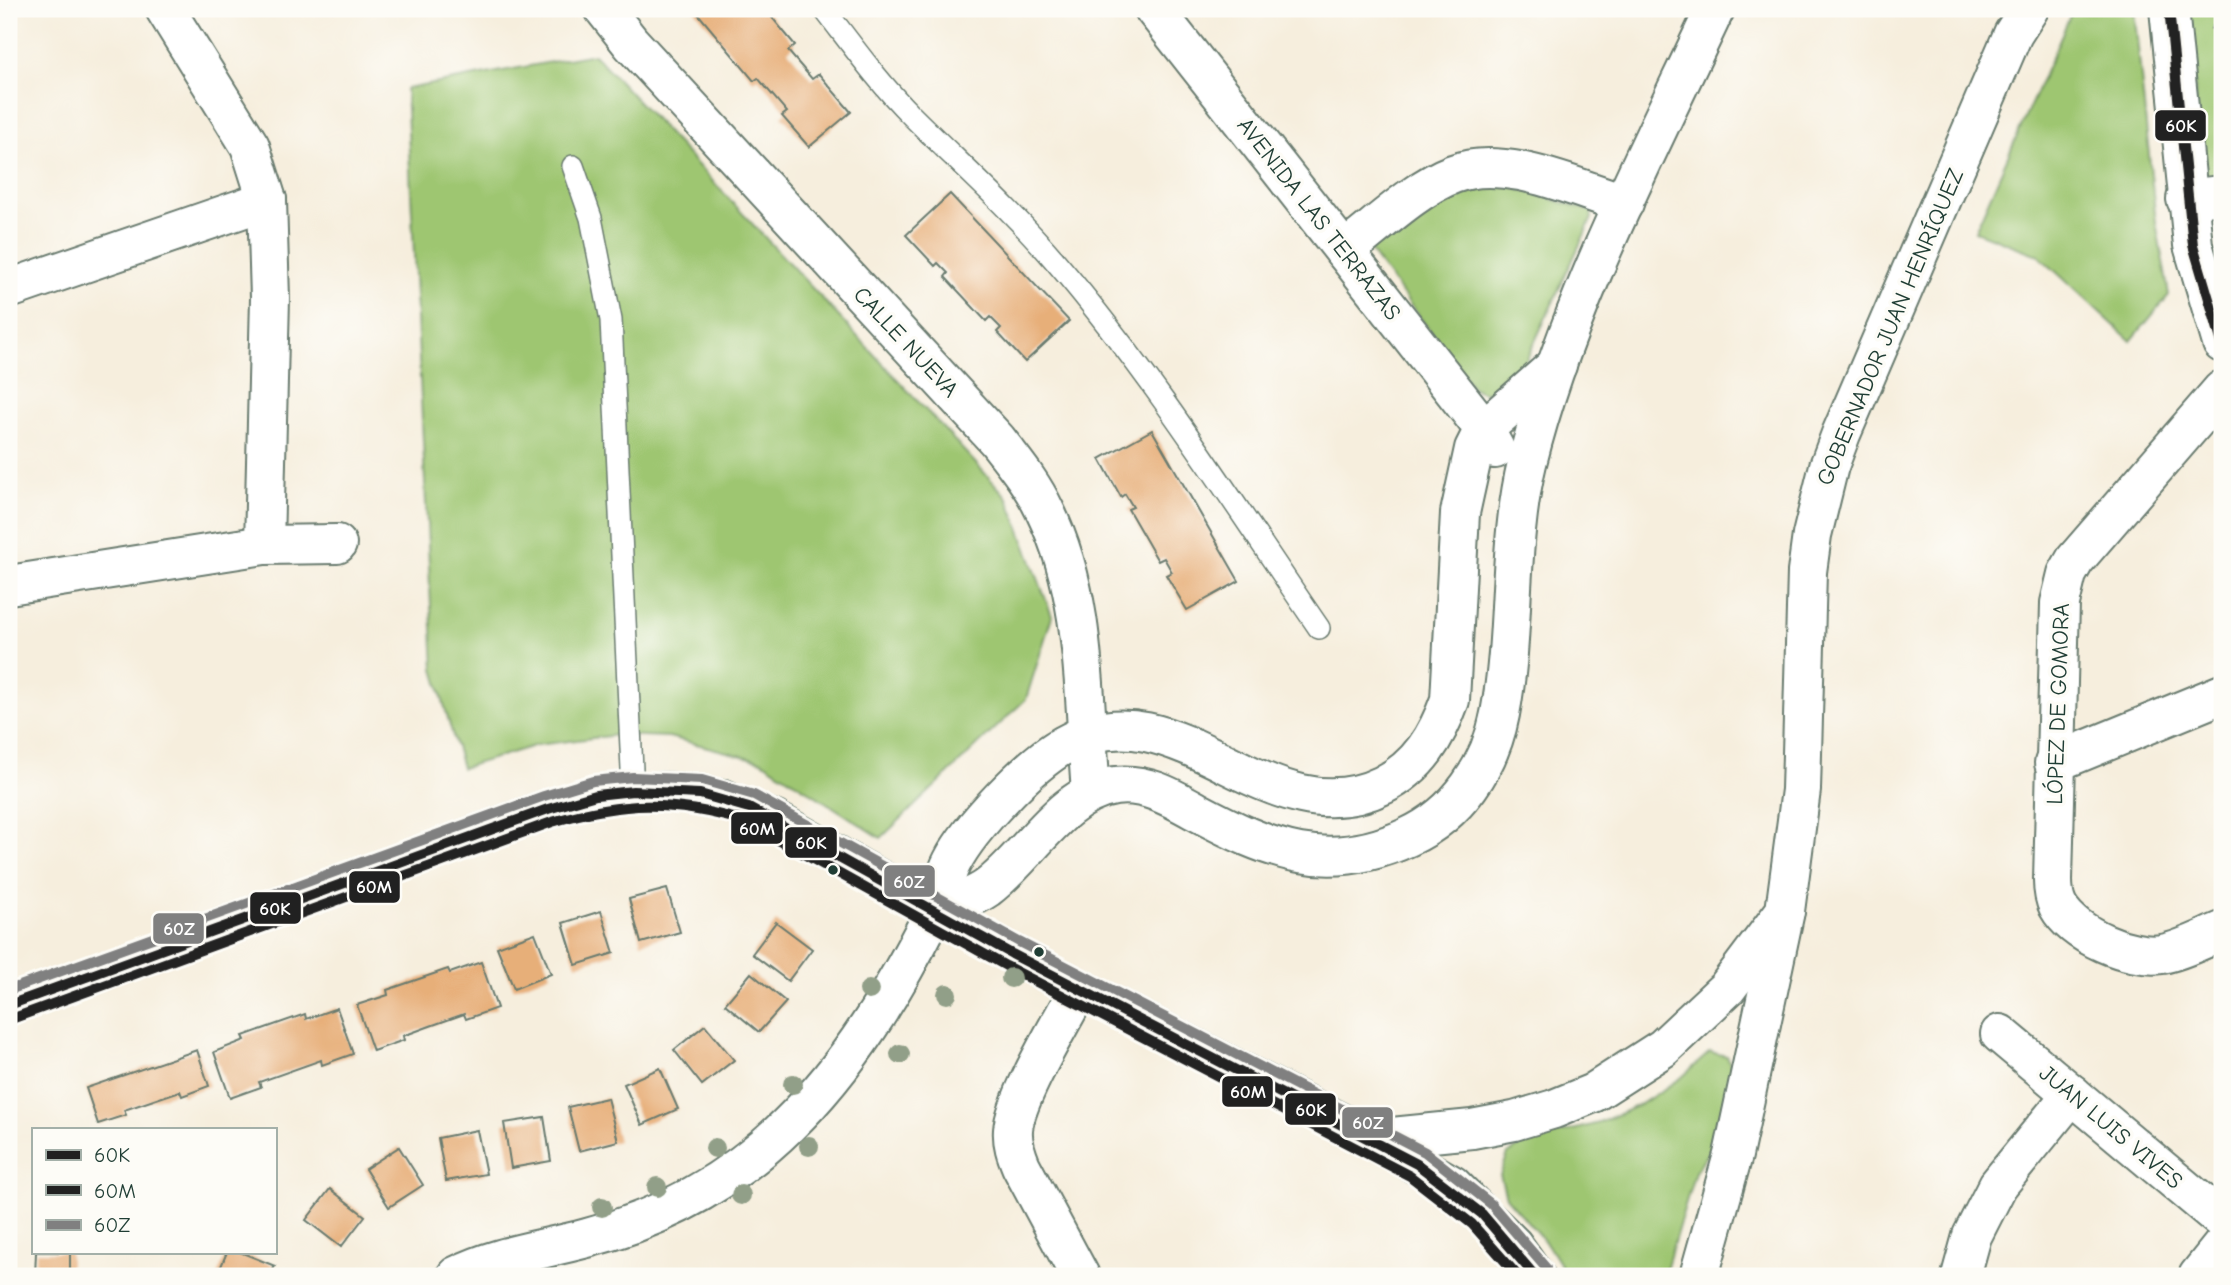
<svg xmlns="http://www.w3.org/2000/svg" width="2231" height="1285" font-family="'Comic Neue',sans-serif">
<rect width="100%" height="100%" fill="#fdfcf7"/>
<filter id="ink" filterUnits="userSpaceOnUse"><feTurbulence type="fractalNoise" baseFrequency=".0143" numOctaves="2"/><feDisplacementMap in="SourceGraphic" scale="14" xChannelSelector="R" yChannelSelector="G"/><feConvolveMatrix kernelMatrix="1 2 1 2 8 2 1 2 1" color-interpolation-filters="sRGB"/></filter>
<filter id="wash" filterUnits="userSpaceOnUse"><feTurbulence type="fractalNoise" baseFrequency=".00686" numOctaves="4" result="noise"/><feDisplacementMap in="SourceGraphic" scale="28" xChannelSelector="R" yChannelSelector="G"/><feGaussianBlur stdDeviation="1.57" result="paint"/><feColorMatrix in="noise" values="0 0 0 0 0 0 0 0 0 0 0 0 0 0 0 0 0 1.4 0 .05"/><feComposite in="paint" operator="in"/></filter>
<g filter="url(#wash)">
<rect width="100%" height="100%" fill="#f6eedd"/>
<g fill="#9ec671" stroke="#5e8252" stroke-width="2">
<polygon points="2073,9 2134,9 2156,222 2169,295 2131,341 2038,255 1975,231"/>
<polygon points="2187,9 2222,9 2222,173 2203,175"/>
<polygon points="594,54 1008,498 1052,616 1026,699 881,838 762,761 669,737 617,735 537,745 462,768 434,669 406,89"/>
<path d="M1476,176l115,35 1,7 -75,162c-15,12 -25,18 -44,8l-103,-137 2,-4z"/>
<polygon points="1710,1052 1727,1056 1733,1071 1719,1137 1695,1172 1664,1276 1567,1276 1547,1244 1506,1197 1500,1175 1508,1154 1527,1142 1599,1123 1641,1104 1681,1078"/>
</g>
<g id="blocks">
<g fill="#e7af79">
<polygon points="694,9 765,9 795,45 788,51 812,79 819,74 851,112 809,147 782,116 787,112 758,78 754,81"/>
<polygon points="950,194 1069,321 1025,362 997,332 1001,328 990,317 986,321 945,277 948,273 938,263 935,266 906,235"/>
<polygon points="1152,430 1239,581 1187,610 1166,575 1172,572 1164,558 1158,561 1128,509 1133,507 1125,494 1121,497 1100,459"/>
<polygon points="667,889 680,932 641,943 629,899"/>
<polygon points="601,911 614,953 576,965 563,923"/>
<polygon points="776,922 812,949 788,981 752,954"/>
<polygon points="535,933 551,974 514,989 497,947"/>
<polygon points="481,962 497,1008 466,1019 464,1014 433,1025 403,1036 404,1040 373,1051 357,1005 388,995 387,990 448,969 450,973"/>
<polygon points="751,973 786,1002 759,1032 725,1004"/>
<polygon points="337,1008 353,1054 322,1065 321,1060 259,1082 261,1087 230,1098 214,1052 245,1040 243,1036 305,1014 306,1019"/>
<polygon points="705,1025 734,1060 702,1085 674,1050"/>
<polygon points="197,1050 209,1086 182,1096 180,1091 124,1110 126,1115 98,1124 86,1088"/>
<polygon points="660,1068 678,1109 642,1125 624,1084"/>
<polygon points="607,1098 618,1141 579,1151 568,1107"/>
<polygon points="544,1117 551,1161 511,1168 504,1123"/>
<polygon points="477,1130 486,1174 446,1181 438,1138"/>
<polygon points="399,1147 423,1185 389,1207 365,1169"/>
<polygon points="330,1189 365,1216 341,1247 306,1220"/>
<polygon points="36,1252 70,1252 70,1276 35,1276"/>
<polygon points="227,1252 240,1252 275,1266 270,1276 217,1276"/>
</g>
</g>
</g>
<g filter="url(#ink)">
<use href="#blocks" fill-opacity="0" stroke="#6a7b6f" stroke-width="2"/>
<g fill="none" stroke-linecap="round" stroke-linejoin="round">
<defs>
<g id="service">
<path d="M824,9c28,36 55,74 87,106 49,49 100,94 145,147 98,115 178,242 263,366"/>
<polyline points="573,166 591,218 611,320 633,791"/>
</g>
<g id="minor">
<polyline points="165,9 250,146 267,200 270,298 264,545"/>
<path d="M604,9l27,34 366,397c18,23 36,45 48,71 43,88 38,186 46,281"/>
<polyline points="1154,9 1484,429 1495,449"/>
<polyline points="2169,9 2193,245 2222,343"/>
<polyline points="2186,199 2222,195"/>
<path d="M1344,251c32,-24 72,-63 109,-77 51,-20 121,14 171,29"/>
<polyline points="9,289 267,200"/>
<path d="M2222,390l-147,170 -8,14 -7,29 -7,277c0,9 1,18 5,26 16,29 72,53 104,48 21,-4 41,-15 60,-23"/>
<polyline points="9,585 264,545 337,544"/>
<polyline points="2054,763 2222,694"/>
<path d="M934,912c18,-7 37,-13 53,-24 42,-31 73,-94 128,-102 30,-4 56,11 81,25 73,39 131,64 212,26 50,-23 82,-71 92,-123 16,-83 7,-169 27,-251 38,-154 121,-311 188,-454"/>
<path d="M1079,989c-17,32 -64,109 -66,141 -1,13 3,24 8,36l59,110"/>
<polyline points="2000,1034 2222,1220"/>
<polyline points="1372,1139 1452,1185 1513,1245 1535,1276"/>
<path d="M456,1276c41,-21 87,-26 131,-38 77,-20 144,-57 201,-113 61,-59 106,-134 144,-209 9,-17 11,-37 20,-54 18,-35 78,-98 112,-117 114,-65 203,97 319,40 36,-18 54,-49 67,-85l10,-187 14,-64 10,-20 73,-64"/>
<polyline points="1699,1276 1733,1155 1785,911"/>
<polyline points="1961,1276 1972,1236 1998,1185 2072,1094"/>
<polyline points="2198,1276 2222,1246"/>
</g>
<polyline id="tertiary" points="9,1005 548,809 596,795 633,791 676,792 724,799 774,820 1012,954 1372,1139 1472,1129 1514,1121 1554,1109 1593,1093 1663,1048 1727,988 1785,911 1801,790 1807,572 1812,535 1829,466 1841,434 2013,34 2029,9"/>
</defs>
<use href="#service" stroke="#6a7b6f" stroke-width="24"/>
<use href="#minor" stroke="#6a7b6f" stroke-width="42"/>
<use href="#tertiary" stroke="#6a7b6f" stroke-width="42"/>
<polyline stroke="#6a7b6f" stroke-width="4.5" stroke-dasharray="5 5" stroke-linecap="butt" points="2211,27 2222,34"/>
<use href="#service" stroke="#fff" stroke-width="21"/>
<use href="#minor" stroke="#fff" stroke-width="38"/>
<use href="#tertiary" stroke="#fff" stroke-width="38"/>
<defs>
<g id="bus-1">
<polyline points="2169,9 2193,245 2222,343"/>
<polyline points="9,1005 548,809 596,795 633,791 700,794 749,808 1012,954 1417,1164 1482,1214 1535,1276"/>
</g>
<path id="bus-2" d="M14,1018l538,-196c72,-21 120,-22 192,-1l262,145 404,210 62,48 46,52"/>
<polyline id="bus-3" points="9,990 544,796 593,781 633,777 702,780 754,795 1019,942 1425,1152 1491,1204 1546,1268"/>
</defs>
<use href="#bus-1" stroke="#fdfcf7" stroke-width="16"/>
<use href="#bus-2" stroke="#fdfcf7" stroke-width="16"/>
<use href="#bus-3" stroke="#fdfcf7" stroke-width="16"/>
<use href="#bus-1" stroke="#212121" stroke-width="10"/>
<use href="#bus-2" stroke="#212121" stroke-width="10"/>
<use href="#bus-3" stroke="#808080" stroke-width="10"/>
</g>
<g fill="#919f88">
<circle cx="1011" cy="978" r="10"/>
<circle cx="869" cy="990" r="10"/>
<circle cx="947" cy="994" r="10"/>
<circle cx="900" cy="1054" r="10"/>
<circle cx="793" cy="1084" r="10"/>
<circle cx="809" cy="1146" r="10"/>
<circle cx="715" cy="1148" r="10"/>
<circle cx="657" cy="1187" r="10"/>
<circle cx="741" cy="1195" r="10"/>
<circle cx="602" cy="1207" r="10"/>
</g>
</g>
<g fill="#1f3d34" stroke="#fdfcf7" stroke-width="2.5">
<circle cx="833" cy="870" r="6"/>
<circle cx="1039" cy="952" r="6"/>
</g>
<g text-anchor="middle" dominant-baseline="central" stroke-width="7" stroke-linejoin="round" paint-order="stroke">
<g font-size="23" fill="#1f3d34" stroke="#fdfcf7">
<text transform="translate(1319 219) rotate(52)">AVENIDA LAS TERRAZAS</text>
<text transform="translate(1890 327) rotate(-67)">GOBERNADOR JUAN HENRÍQUEZ</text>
<text transform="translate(906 342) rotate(47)">CALLE NUEVA</text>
<text transform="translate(2058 704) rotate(-88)">LÓPEZ DE GOMORA</text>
<text transform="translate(2111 1127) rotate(40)">JUAN LUIS VIVES</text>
</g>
</g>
<g stroke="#fdfcf7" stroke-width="2.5">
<rect x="2154" y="109" width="53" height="33" rx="7" fill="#212121"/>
<rect x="730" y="811" width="54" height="34" rx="7" fill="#212121"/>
<rect x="784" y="826" width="54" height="33" rx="7" fill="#212121"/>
<rect x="883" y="864" width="53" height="34" rx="7" fill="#808080"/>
<rect x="348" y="870" width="53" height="34" rx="7" fill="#212121"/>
<rect x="249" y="891" width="53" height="34" rx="7" fill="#212121"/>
<rect x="152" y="912" width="53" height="33" rx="7" fill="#808080"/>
<rect x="1221" y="1075" width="53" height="33" rx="7" fill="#212121"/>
<rect x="1284" y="1092" width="53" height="34" rx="7" fill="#212121"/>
<rect x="1341" y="1106" width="53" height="33" rx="7" fill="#808080"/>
</g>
<g font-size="19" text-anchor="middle" font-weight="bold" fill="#fff">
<text x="2181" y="132">60K</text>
<text x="757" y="835">60M</text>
<text x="811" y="849">60K</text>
<text x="909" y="888">60Z</text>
<text x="374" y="893">60M</text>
<text x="275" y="915">60K</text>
<text x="179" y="935">60Z</text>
<text x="1248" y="1098">60M</text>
<text x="1311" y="1116">60K</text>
<text x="1368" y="1129">60Z</text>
</g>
<rect width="2231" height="1285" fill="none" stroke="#fdfcf7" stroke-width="35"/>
<rect x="32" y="1128" width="245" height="126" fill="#fdfcf7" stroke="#a4b0a9" stroke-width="2"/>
<rect x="46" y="1150" width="35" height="10" fill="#212121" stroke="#a4b0a9" stroke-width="2"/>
<text x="94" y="1162" font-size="21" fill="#1f3d34">60K</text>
<rect x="46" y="1185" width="35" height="10" fill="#212121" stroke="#a4b0a9" stroke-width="2"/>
<text x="94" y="1198" font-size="21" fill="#1f3d34">60M</text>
<rect x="46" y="1220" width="35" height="10" fill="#808080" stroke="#a4b0a9" stroke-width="2"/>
<text x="94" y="1232" font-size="21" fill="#1f3d34">60Z</text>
</svg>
